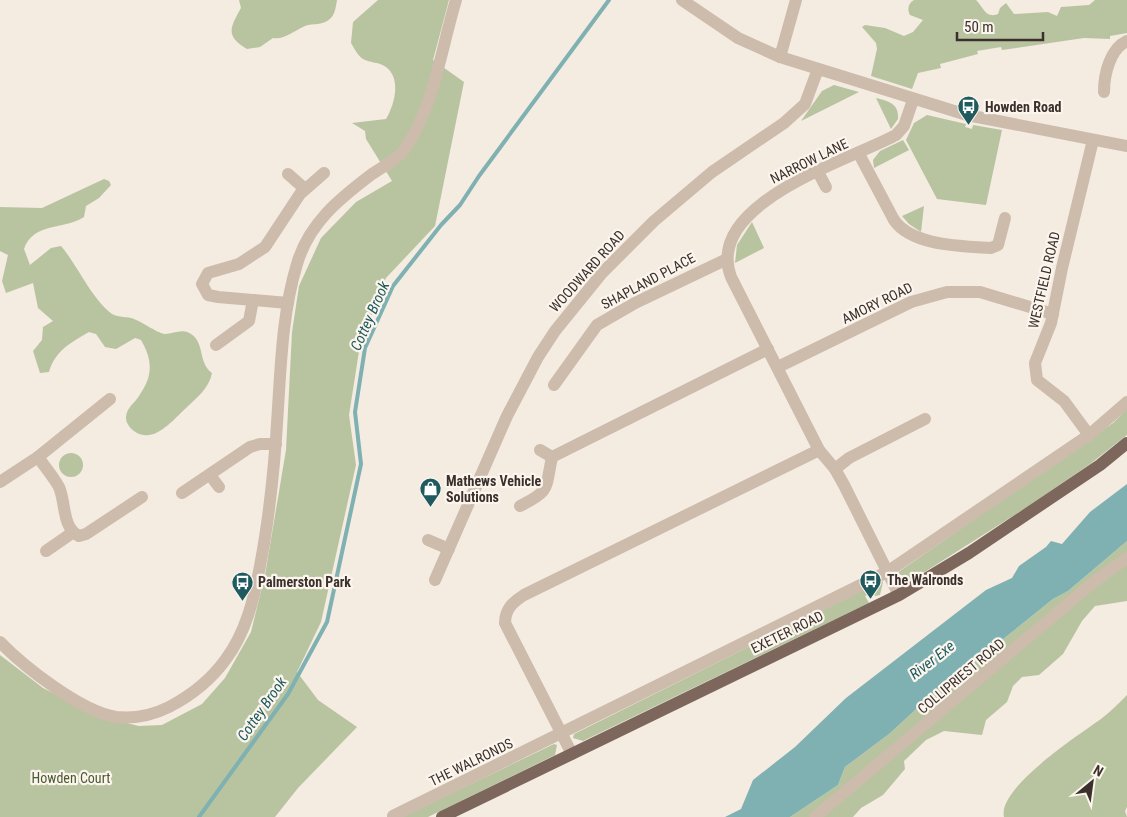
<svg xmlns="http://www.w3.org/2000/svg" width="1127" height="817" font-family="'Roboto Condensed',sans-serif">
<rect width="100%" height="100%" fill="#f4ebe1"/>
<g fill="#b8c4a0">
<path d="M239,0h98c-1,6 -2,14 -6,18 -8,8 -18,5 -26,8 -11,5 -21,14 -32,12l-13,9 -13,2c-22,-13 -17,-21 -6,-41z"/>
<path d="M378,0h71l-16,60 31,22 -29,144 -49,52 -26,67 -11,70 7,50 -35,157 -24,50 21,28 39,27 -59,61 -23,29h-275v-162l43,33 55,28 41,10 23,-1 40,-21 23,-26 26,-46 14,-57 21,-125 6,-118 7,-46 22,-48 35,-36 36,-21 -26,-42 -1,-8 -13,-8 34,-4c8,-13 16,-40 0,-52 -6,-5 -16,-4 -23,-8 -5,-3 -9,-11 -12,-16l2,-21z"/>
<path d="M914,0h62c7,7 10,19 22,14l2,-6 6,-5 8,11 34,-2 9,4 4,-9 28,-2 6,-5h32v33l-17,3v3l-26,-1 -82,12 -1,-3 -24,4 1,3 -38,10 1,4 -23,5 -6,16 -41,-13 6,-27 -1,-6 -14,-16 3,-2 20,3 19,8 9,-4 10,-12 -13,-5c-3,-5 -2,-12 4,-15z"/>
<polygon points="834,85 859,92 801,121 822,91"/>
<path d="M876,98c13,3 23,6 22,21l-7,10z"/>
<polygon points="927,115 966,124 965,127 972,129 973,125 1002,130 986,205 937,199 906,140 914,123"/>
<polygon points="903,140 909,150 874,168 873,160 880,151"/>
<path d="M104,179l5,2 2,4 -12,13 -13,8 -2,11c-20,13 -51,5 -60,32l6,16 21,-17 10,-2c17,20 30,52 51,68 7,4 15,2 22,5 8,3 25,15 31,15 9,0 17,-6 26,0 14,9 7,29 21,39 -3,16 -16,25 -27,36 -13,12 -32,36 -51,22 -4,-3 -8,-8 -8,-13 0,-10 8,-14 13,-22 14,-20 14,-35 2,-56l-6,-2 -19,11 -11,-2 -9,-13 -7,-2c-19,11 -34,19 -40,40l-9,1 -7,-22 9,-11 1,-13 10,-6 -15,-13 -5,-25 -27,10 -4,-12 6,-26 -8,-4v-44l42,1z"/>
<polygon points="924,206 921,232 909,224 902,216"/>
<polygon points="752,222 764,248 735,263 737,245"/>
<polygon points="1127,409 1127,435 1090,464 1027,507 912,580 897,573 1113,423"/>
<circle cx="71" cy="465" r="12"/>
<polygon points="1127,541 1127,601 1095,606 1082,621 1063,654 1039,675 1022,677 1013,686 1007,702 986,720 982,735 944,731 926,740 904,761 905,769 883,795 861,808 853,817 790,817 838,785 845,767 889,734 961,668 989,646 1002,640 1053,599 1068,591"/>
<polygon points="881,581 883,582 880,595 875,596 873,593 865,596 869,603 583,741 573,738 574,734"/>
<path d="M1127,695v112l-2,4 2,6h-123c-7,-29 76,-83 97,-98 9,-7 18,-16 26,-24z"/>
<polygon points="554,744 557,745 555,755 428,817 402,817"/>
</g>
<polygon fill="#7fb0b2" points="1127,484 1127,541 1068,591 1053,599 1002,640 989,646 961,668 889,734 845,767 838,785 790,817 725,817 741,809 753,780 795,747 846,698 986,590 1012,578 1019,566 1046,547 1051,541 1062,544 1090,512"/>
<g fill="none" stroke-linecap="round" stroke-linejoin="round">
<polyline stroke="#7fb0b2" stroke-width="4" points="199,817 288,694 327,622 361,464 355,412 365,348 393,286 441,225 460,205 479,176 609,0"/>
<g stroke="#cdbbac" stroke-width="12">
<polyline points="682,0 738,38 780,57 967,115 1127,146"/>
<polyline points="780,57 796,0"/>
<path d="M1104,92c0,-18 6,-43 23,-51"/>
<path d="M859,154l35,66c18,26 67,26 97,28l7,-3 7,-27"/>
<polyline points="818,172 826,187"/>
<polyline points="288,174 305,189"/>
<polyline points="288,303 218,297 208,295 202,284 208,273 239,264 265,247 300,194 324,173"/>
<polyline points="216,345 249,321 253,300"/>
<polyline points="778,367 911,302 947,292 980,292 1053,314"/>
<polyline points="554,385 597,325 635,303 727,259"/>
<path d="M110,399l-72,58c7,10 15,19 21,30 7,16 3,41 20,49l7,-2 56,-37"/>
<polyline points="1089,435 1064,401 1037,380 1035,363 1051,323 1062,268 1093,140"/>
<polyline points="540,450 552,457"/>
<polyline points="835,469 849,458 925,419"/>
<polyline points="210,475 219,487"/>
<polyline points="0,482 38,457"/>
<polyline points="182,493 250,447 260,444 276,444"/>
<path d="M520,506c31,-16 25,-16 32,-49l216,-108"/>
<polyline points="428,540 449,549"/>
<polyline points="46,551 72,533"/>
<polyline points="435,580 507,416 538,357 555,331 602,273 654,221 712,172 784,123 805,104 818,69"/>
<path d="M899,595l-55,-110 -9,-16 -16,-19 -88,-173c-28,-74 119,-117 165,-142l8,-9 9,-26"/>
<path d="M0,642c24,25 82,70 116,75 19,2 37,-2 53,-10 23,-12 42,-27 57,-48 20,-27 28,-60 34,-93 10,-52 15,-105 18,-158 3,-48 5,-98 19,-144 12,-41 42,-65 75,-90 10,-7 25,-14 32,-24 30,-42 37,-101 52,-150"/>
<path d="M572,754l-67,-131c0,-14 8,-21 19,-28l295,-145"/>
<polyline points="393,816 887,572 1089,435 1127,402"/>
<polyline points="815,817 1095,581 1127,558"/>
</g>
<polyline stroke="#7d675c" stroke-width="12" points="442,817 899,595 969,553 1100,465 1127,443"/>
</g>
<defs>
<symbol id="bus-pin" viewBox="-11 -11 22 30"><path d="M0 17L-7.5 6A9.5 9.5 0 1 1 7.5 6Z" fill="#1f5a5e" stroke="#fbf5ee"/><path d="M-5-6H5V4H4V6H2V4H-2V6H-4V4H-5ZM-3.5-4V0h7V-4ZM-3.5 1.2v1.5H-2V1.2ZM2 1.2v1.5H3.5V1.2Z" fill="#fff"/></symbol>
<symbol id="shop-pin" viewBox="-11 -11 22 30"><path d="M0 17L-7.5 6A9.5 9.5 0 1 1 7.5 6Z" fill="#1f5a5e" stroke="#fbf5ee"/><path d="M-5-2.5h2.3a2.7 3.5 0 0 1 5.4 0H5L5.5 6h-11ZM-1.5-2.5h3a1.5 2.3 0 0 0-3 0Z" fill="#fff"/></symbol>
</defs>
<g fill-rule="evenodd">
<use href="#bus-pin" x="956" y="94" width="25" height="34"/>
<use href="#shop-pin" x="418" y="476" width="25" height="34"/>
<use href="#bus-pin" x="858" y="568" width="25" height="34"/>
<use href="#bus-pin" x="230" y="570" width="25" height="34"/>
</g>
<g text-anchor="middle" dominant-baseline="central" stroke-width="4.5" stroke-linejoin="round" paint-order="stroke">
<g font-size="14" font-weight="bold" fill="#3b302b" stroke="#fbf5ee" text-anchor="start">
<text x="985" y="107">Howden Road</text>
<text x="446" y="481">Mathews Vehicle<tspan x="446" dy="16">Solutions</tspan></text>
<text x="887" y="580">The Walronds</text>
<text x="258" y="582">Palmerston Park</text>
</g>
<g font-size="14" fill="#3b302b" stroke="#fbf5ee">
<text transform="translate(809 161) rotate(-26)">NARROW LANE</text>
<text transform="translate(587 271) rotate(-48)">WOODWARD ROAD</text>
<text transform="translate(1044 280) rotate(-77)">WESTFIELD ROAD</text>
<text transform="translate(648 281) rotate(-28)">SHAPLAND PLACE</text>
<text transform="translate(877 303) rotate(-26)">AMORY ROAD</text>
<text transform="translate(787 632) rotate(-26)">EXETER ROAD</text>
<text transform="translate(961 676) rotate(-40)">COLLIPRIEST ROAD</text>
<text transform="translate(471 762) rotate(-26)">THE WALRONDS</text>
</g>
<g font-size="14" fill="#4a5a2e" stroke="#fbf5ee">
<text x="71" y="778">Howden Court</text>
</g>
<g font-size="15" font-style="italic" fill="#1f5a5e" stroke="#fbf5ee">
<text transform="translate(370 316) rotate(-66)">Cottey Brook</text>
<text transform="translate(932 660) rotate(-38)">River Exe</text>
<text transform="translate(262 709) rotate(-55)">Cottey Brook</text>
</g>
</g>
<g transform="translate(1092 782) rotate(29)" stroke="#fbf5ee" stroke-width="4" paint-order="stroke">
<path d="M0-4L9 19L0 12L-9 19Z" fill="#3b302b"/>
<text y="-8" font-size="14" font-weight="bold" text-anchor="middle" fill="#3b302b">N</text>
</g>
<path d="M957 32v8h86v-8" fill="none" stroke="#3b302b" stroke-width="2.5"/>
<text x="964" y="32" font-size="15" fill="#3b302b" stroke="#fbf5ee" stroke-width="4" paint-order="stroke">50 m</text>
</svg>
